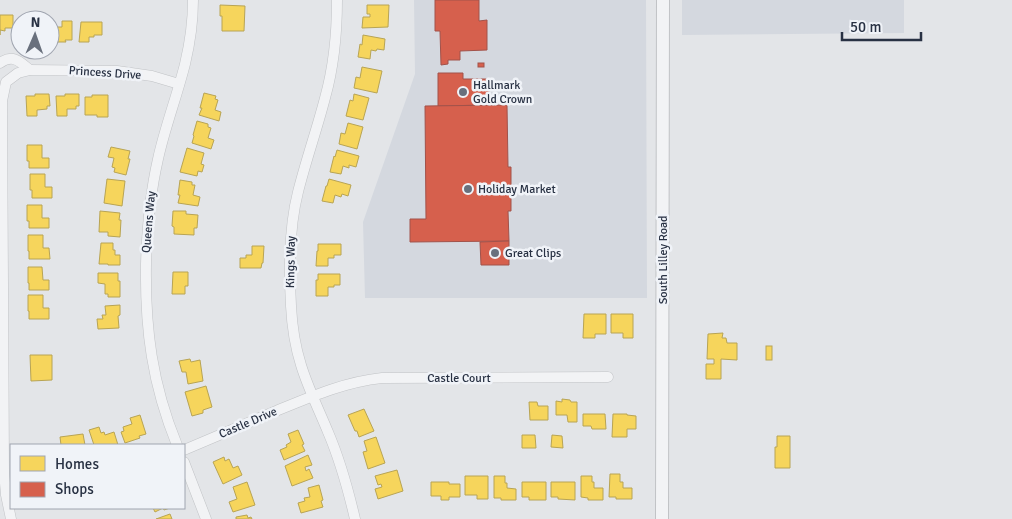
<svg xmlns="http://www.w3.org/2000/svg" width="1012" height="519" font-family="Signika,sans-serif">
<rect width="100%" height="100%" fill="#e3e5e8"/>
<g fill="#d4d8df">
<polygon points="414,0 646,0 647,298 365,298 363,222 415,74"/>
<polygon points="682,0 904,0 904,33 682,35"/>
</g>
<g fill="#f6d55c" stroke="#b8a454">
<polygon points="220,5 245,6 244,31 222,31 222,16 220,16"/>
<polygon points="367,5 389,5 388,27 362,28 363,17 370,17 370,14 367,14"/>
<polygon points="33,14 43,14 43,20 34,20"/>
<polygon points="0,15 13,15 13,28 5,28 5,31 0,30 0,35"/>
<polygon points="62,21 72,21 72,40 65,40 66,42 50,42 50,31 52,31 52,27 62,27"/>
<polygon points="81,22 102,22 102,35 94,35 94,37 89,37 89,42 79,42"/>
<polygon points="363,35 385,39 384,50 377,49 376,51 371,50 370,59 358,57 360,44 362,45"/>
<polygon points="362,67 382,71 377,93 354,88 356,77 360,78"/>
<polygon points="204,93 216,96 215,99 218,100 215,110 221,112 219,121 199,115 202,108 200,108"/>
<polygon points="35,94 49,94 50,106 47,106 47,109 37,110 37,116 27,116 26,96 35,96"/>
<polygon points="65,94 79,94 79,106 76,106 76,109 67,109 67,116 57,116 56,96 65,96"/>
<polygon points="354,94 369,98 363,120 346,116 350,100 353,101"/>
<polygon points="92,95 108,95 108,117 97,117 97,115 85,115 85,97 92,97"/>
<polygon points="197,121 208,124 208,127 211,128 208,138 214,140 211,149 192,143 194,136 193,135"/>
<polygon points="348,123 363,127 357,149 339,144 341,133 345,134"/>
<polygon points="27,145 42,145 42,158 49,158 49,168 29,168 29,161 27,161"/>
<polygon points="111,147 130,151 128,159 130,159 126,175 114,172 115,168 112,167 114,158 108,157"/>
<polygon points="187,148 204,153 201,164 204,165 202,172 198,171 197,176 180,172"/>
<polygon points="337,150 359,156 356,167 349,165 349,168 343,166 341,174 330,172 334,156 335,157"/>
<polygon points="30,174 45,174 45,187 52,187 52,198 32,198 32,190 30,190"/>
<polygon points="107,179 125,181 122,206 104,203"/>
<polygon points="329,179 351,185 348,196 342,194 341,197 335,195 333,203 322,201 326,186 327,186"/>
<polygon points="180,180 192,182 192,185 195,185 193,195 200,197 198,206 178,203 180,195 178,195"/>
<polygon points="27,205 42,205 42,218 49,218 49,228 29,228 29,221 27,221"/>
<polygon points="100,211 120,213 119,220 121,220 120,237 108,236 108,232 99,232"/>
<polygon points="173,211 186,211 186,214 198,215 197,228 194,228 194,235 174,234 174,227 172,226"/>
<polygon points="28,235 43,235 43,248 49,248 50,259 29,259 29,251 28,251"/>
<polygon points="101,243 113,243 113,250 115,250 115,255 120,255 120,265 108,265 108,264 99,264"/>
<polygon points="318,244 341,244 341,255 334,255 334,258 328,258 328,266 316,266 317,251 318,251"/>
<polygon points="252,246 264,246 263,263 262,263 261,268 240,268 240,258 246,258 246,255 252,255"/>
<polygon points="28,267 42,267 43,280 49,280 49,290 29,290 29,283 28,283"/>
<polygon points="173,272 188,272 188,286 185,286 185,294 172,294"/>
<polygon points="98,273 118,273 118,281 120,281 120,297 108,297 108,294 105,294 105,284 98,283"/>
<polygon points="318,274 340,274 340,285 334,285 334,287 328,287 328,296 316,296 316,280 318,280"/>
<polygon points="28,295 43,295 43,308 49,308 49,319 29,319 29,311 28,311"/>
<polygon points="120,305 120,315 118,316 119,328 98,329 97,319 103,319 102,315 106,315 105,306"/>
<polygon points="584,314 606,314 606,334 595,334 595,338 583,338"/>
<polygon points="611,314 633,314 633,338 623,338 623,333 611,333"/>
<polygon points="723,333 722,338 726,338 727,343 737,343 737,360 721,359 721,379 706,379 706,364 714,364 714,359 707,359 708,334"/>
<rect x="766" y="346" width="6" height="14"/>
<polygon points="30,355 52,355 52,380 31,381"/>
<polygon points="190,359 191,362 200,360 203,381 188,384 186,372 182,372 179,361"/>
<polygon points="206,386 212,407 203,410 203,413 192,416 185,392"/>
<polygon points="562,399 570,400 571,402 577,402 577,422 568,422 567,415 556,415 556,401 562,402"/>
<polygon points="529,402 537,402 538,406 548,406 548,420 530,420"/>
<polygon points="364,409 374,431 359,437 357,431 355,431 348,415"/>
<polygon points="583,414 605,414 606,429 592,429 591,426 583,426"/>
<polygon points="613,414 627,414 627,415 636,416 636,429 627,429 627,437 612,437"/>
<polygon points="140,415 146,434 139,436 140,438 125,443 121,432 124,431 123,427 132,424 130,418"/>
<polygon points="99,427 101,433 104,432 105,435 114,432 118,445 94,445 89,430"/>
<polygon points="298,430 304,444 302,445 305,451 284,460 280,450 287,447 286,445 291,442 288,434"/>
<polygon points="83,434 85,445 61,445 60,437"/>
<polygon points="522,435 535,435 536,448 522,448"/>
<polygon points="552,435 562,436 563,448 551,447"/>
<polygon points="777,436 790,436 790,468 775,468 775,447 777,447"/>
<polygon points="376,437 385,463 368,469 363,452 367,451 364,441"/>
<polygon points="308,455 312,465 305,467 306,471 309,469 313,478 292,486 285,466"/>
<polygon points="224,457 225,461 229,459 233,468 238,466 242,475 223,484 213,462"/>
<polygon points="397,470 403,491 378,499 375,489 382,487 381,484 378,485 375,476"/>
<polygon points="610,474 620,474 620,482 623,482 623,488 632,488 632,499 616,499 616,497 609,497"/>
<polygon points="465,476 488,476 488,499 477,499 477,495 465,495"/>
<polygon points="494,476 505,476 505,483 507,483 507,488 516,489 516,500 501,500 501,498 494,498"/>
<polygon points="581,476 592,476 592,482 594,482 594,488 603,488 603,500 588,500 588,498 581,497"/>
<polygon points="247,482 255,505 233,512 229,502 237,499 233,487"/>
<polygon points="431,482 449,482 449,484 460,484 460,497 449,497 449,500 441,500 441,496 431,496"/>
<polygon points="522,482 546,482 546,500 529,500 529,497 522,497"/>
<polygon points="551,482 575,482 575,500 558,499 558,497 551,497"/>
<polygon points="319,485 323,500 321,501 323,507 301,513 298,503 305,501 304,498 310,497 308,488"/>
<polygon points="153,508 170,508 164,510 163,508 155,512"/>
<polygon points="170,514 172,519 156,519"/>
<polygon points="247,515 248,518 251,517 252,519 236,519 236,517"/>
</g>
<g fill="#d6604d" stroke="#a2524a">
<polygon points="435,0 479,0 479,21 487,20 487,50 460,51 460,60 448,60 448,64 441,65 440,31 435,31"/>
<rect x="478" y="63" width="6" height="4"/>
<polygon points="438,73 463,73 463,79 489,79 489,105 438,106"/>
<polygon points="507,105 508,167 511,167 511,211 508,211 509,241 410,242 410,219 426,219 425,106"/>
<polygon points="509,241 509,265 481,265 480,242"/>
</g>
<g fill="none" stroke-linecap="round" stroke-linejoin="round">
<defs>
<g id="minor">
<path d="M337,0c0,33 -3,66 -12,98 -8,31 -19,62 -27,94 -9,35 -9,78 -7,114 1,20 4,40 10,59 7,23 18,45 27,67 12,28 20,57 27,87"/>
<path d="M0,63c13,-9 19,-2 30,7"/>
<path d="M177,445c-25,-61 -32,-116 -31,-181 1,-36 4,-70 12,-105 7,-32 19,-63 27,-95 5,-21 8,-42 8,-64"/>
<path d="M184,450c31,-13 61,-26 92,-39 34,-14 68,-29 106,-33l226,-1"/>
<polyline points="184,462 206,519"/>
<polyline points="11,519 6,495 4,471 2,101 6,82 18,73 30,70 117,71 152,76 179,84"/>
</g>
<polyline id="tertiary" points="662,519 663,0"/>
</defs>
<use href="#minor" stroke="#c1c3c6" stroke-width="11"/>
<use href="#tertiary" stroke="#c1c3c6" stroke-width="14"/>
<use href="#minor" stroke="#f2f3f5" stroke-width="10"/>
<use href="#tertiary" stroke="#f2f3f5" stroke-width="12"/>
</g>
<g fill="#69707d" stroke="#f0f3f8" stroke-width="2">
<circle cx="463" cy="92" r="5"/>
<circle cx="468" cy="189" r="5"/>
<circle cx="495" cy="253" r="5"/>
</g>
<g text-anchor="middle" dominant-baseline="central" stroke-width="5" stroke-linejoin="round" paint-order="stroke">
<g font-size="12" fill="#283143" stroke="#f0f3f8">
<text transform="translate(105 73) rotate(4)">Princess Drive</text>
<text transform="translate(149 222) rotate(-85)">Queens Way</text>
<text transform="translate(663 260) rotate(-90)">South Lilley Road</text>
<text transform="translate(291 262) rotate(-89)">Kings Way</text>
<text x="459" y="378">Castle Court</text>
<text transform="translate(248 423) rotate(-23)">Castle Drive</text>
</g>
<g font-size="12" fill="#283143" stroke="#f0f3f8" text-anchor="start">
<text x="473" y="85">Hallmark<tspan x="473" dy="14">Gold Crown</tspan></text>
<text x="478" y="189">Holiday Market</text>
<text x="505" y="253">Great Clips</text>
</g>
</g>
<rect x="10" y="444" width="175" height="65" fill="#f0f3f8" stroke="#a0a5b0"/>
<rect x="20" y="456" width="25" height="15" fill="#f6d55c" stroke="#a0a5b0"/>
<text x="55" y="469" font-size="15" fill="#283143">Homes</text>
<rect x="20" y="482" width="25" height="15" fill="#d6604d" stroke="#a0a5b0"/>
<text x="55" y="494" font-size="15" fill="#283143">Shops</text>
<g transform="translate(35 35) rotate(2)"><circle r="24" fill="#f0f3f8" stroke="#a0a5b0"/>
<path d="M0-4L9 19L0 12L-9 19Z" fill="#69707d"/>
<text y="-8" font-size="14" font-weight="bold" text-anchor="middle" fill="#283143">N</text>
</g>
<path d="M842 32v8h79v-8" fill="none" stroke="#283143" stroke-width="2.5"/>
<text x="850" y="32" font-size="15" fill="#283143" stroke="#f0f3f8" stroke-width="4" paint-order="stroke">50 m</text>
</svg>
